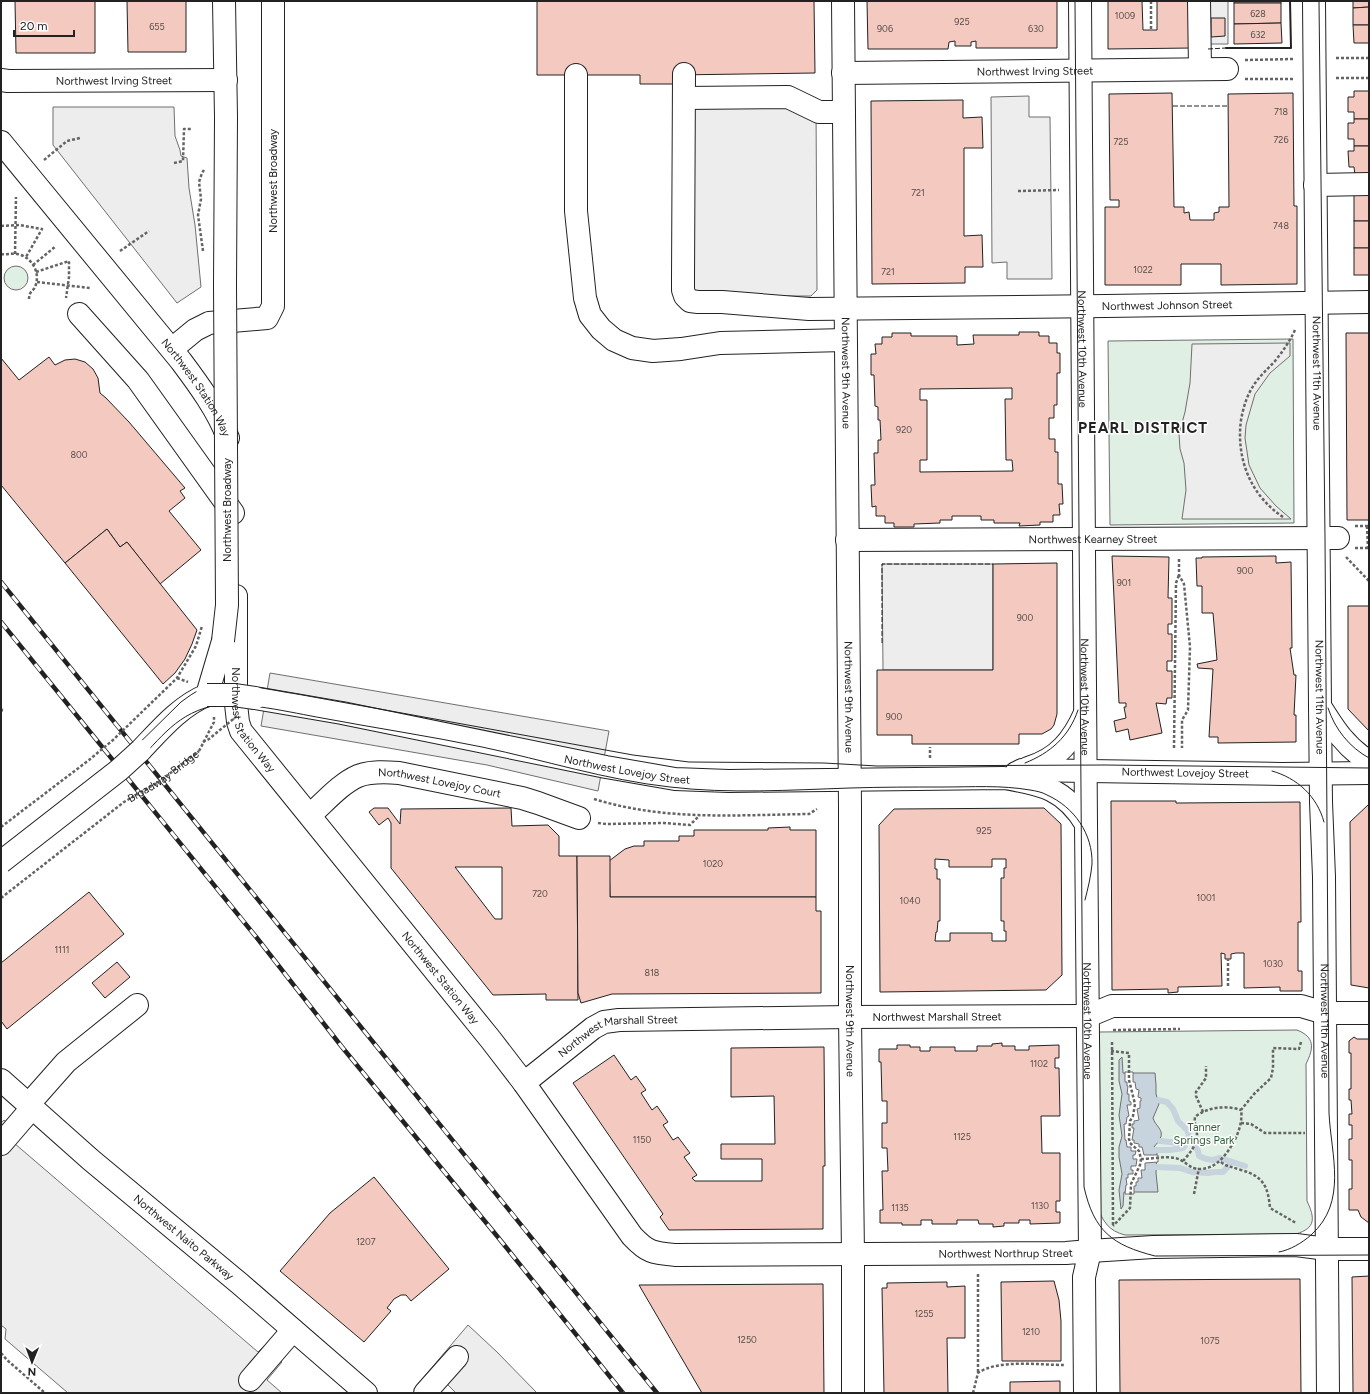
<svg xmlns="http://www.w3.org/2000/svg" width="1370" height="1394" font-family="Figtree,sans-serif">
<rect width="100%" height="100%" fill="#fff"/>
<g fill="#e0efe3" stroke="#6f6f6f">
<circle cx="16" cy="278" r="12"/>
<polygon points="1293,339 1294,523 1110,525 1108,341"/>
<path d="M1297,1030c18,7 17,18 9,34l1,137c8,17 9,27 -11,33l-171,1c-16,-4 -22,-13 -28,-29l2,-174z"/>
</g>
<g fill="#ededed" stroke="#6f6f6f">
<polygon points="1205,1 1228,1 1228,44 1206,44"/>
<polygon points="673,90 816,103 817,290 811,296 676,296"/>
<polygon points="1029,96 1029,117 1050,117 1052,279 1007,279 1007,262 992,263 991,97"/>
<polygon points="53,107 174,107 175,136 180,150 181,156 187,158 189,188 195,225 201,287 177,303 53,145"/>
<polygon points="1290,343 1290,356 1270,373 1255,394 1246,425 1245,438 1249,465 1260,488 1276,506 1291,519 1182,519 1186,490 1184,463 1180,449 1179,434 1185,412 1190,383 1192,344"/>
<polygon points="882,564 993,564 993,670 883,670"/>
<polygon points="270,673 609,731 598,791 487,765 261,726"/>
<polygon points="4,1120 21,1135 14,1143 258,1352 264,1346 282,1362 267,1380 282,1393 68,1393 5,1339 6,1329 1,1325 1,1123"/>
<polygon points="468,1325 497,1352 537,1393 456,1393 447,1384 427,1393 417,1385"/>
</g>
<path fill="#c7d3dd" stroke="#6f6f6f" d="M1122,1057l1,16h32l1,12v9l3,10 -6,14c2,8 12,12 7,21 -1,3 -4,5 -6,8l3,5 -1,21 2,19h-34l-1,14 -2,3 -2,-19 3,-16 -3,-17v-10l3,-11 -3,-21 3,-21 -3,-13v-21z"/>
<polygon fill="#fff" stroke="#6f6f6f" points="1125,1072 1133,1072 1133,1082 1135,1082 1136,1089 1139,1090 1138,1097 1141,1098 1141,1101 1140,1101 1140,1108 1137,1109 1139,1120 1134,1121 1134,1124 1132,1124 1132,1128 1134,1128 1132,1140 1134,1140 1134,1143 1139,1144 1139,1147 1142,1147 1144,1155 1158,1155 1158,1162 1145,1163 1145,1170 1141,1170 1142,1178 1138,1178 1138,1182 1136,1182 1136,1186 1134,1186 1134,1194 1125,1194 1126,1185 1127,1185 1126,1178 1128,1178 1128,1174 1133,1174 1133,1170 1131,1170 1131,1166 1136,1166 1137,1159 1133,1159 1133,1155 1135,1155 1136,1151 1131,1151 1131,1147 1127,1147 1126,1140 1125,1140 1124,1124 1126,1124 1127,1117 1129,1116 1127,1105 1131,1105 1131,1102 1129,1101 1129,1094 1127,1094 1128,1086 1127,1086 1127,1082 1125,1082"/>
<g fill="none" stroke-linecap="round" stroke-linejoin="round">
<g stroke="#c7d3dd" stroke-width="6">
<polyline points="1160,1141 1179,1143 1190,1138 1198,1151 1199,1156 1206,1159 1213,1160 1220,1158 1245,1166"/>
<polyline points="1155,1150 1170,1150 1183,1148 1190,1138 1187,1130 1178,1121 1173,1109 1167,1102 1158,1100"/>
<polyline points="1156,1167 1180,1168 1192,1172 1208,1173 1215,1172 1223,1172 1232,1162"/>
</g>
</g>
<g fill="#f3c9c0" stroke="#222" fill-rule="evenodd">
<polygon points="15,1 95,1 95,53 16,53"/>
<polygon points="127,1 186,1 186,52 128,52"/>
<polygon points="537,1 814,1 815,73 674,75 674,84 640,84 640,75 537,75"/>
<polygon points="867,1 1057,1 1057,48 976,48 976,41 971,42 971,46 955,46 955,41 949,42 948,49 868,49"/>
<polygon points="1108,1 1142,1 1143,30 1157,30 1157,1 1191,1 1192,48 1108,49"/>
<rect x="1234" y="1" width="47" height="2"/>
<polygon points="1353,1 1369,1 1369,7 1353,8"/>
<polygon points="1234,3 1281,3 1281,23 1234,24"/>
<polygon points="1369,7 1369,25 1353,25 1353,8"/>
<polygon points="1211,18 1225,18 1225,36 1211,37"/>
<polygon points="1281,23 1282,43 1234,44 1234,24"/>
<polygon points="1353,25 1369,25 1369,43 1354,43"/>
<polygon points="1354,91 1369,91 1369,119 1354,119 1354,112 1348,112 1348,97 1354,97"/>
<polygon points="1172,93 1174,207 1184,207 1184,213 1189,212 1190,220 1214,220 1214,213 1219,212 1219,207 1229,207 1228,94 1293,93 1294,206 1297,206 1297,284 1221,285 1221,264 1181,264 1181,285 1105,285 1105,207 1119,207 1119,200 1110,200 1109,94"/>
<polygon points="963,100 963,118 982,117 983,148 964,148 964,236 982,235 983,267 965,267 965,283 872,284 871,101"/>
<polygon points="1354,119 1369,119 1369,146 1354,146 1354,139 1348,139 1348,123 1354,123"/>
<polygon points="1354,146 1369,146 1369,175 1355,175 1354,167 1349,167 1348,151 1354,151"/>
<rect x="1354" y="193" width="15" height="28"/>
<rect x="1354" y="221" width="15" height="27"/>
<rect x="1354" y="248" width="15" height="27"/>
<path d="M1019,332h20v4h10v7h8v10h3v20h-3v32h-3v13h-5v21h6v13h3v32h4l1,20h-4l1,11h-7v7h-13v3l-21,1 1,-3h-26v-3h-13v-4h-29v4h-12v3l-26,1v3h-20v-4h-9v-7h-9v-10l-4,1 -1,-22h4l-1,-32h4v-13h3l-1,-20h-2v-13l-3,-1 -1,-31h-3v-21h5l-1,-10h7v-7h10v-4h19v3h46v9l17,-1 -1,-9h46zM1012,388v11h-7l1,61h6l1,11 -93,1v-12h7v-60h-7v-11z"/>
<polygon points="1346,333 1369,333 1369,520 1347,520"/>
<polygon points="49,357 55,365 65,360 75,359 85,362 93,369 98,378 100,393 106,398 129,422 185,488 180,491 185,498 169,511 201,550 160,584 127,542 120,547 107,529 65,563 1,485 1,358 19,380"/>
<polygon points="107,529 120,547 127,542 197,630 192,644 185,659 175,673 163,684 65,563"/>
<polygon points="1112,556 1169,557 1168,598 1172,598 1172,624 1168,624 1168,634 1172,634 1172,661 1167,661 1167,671 1172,671 1172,698 1167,698 1166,704 1156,703 1162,733 1130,740 1128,729 1116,732 1114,721 1126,718 1124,707 1126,707 1126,703 1119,703"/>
<polygon points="1276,556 1276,563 1291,562 1292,648 1290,648 1294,675 1296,675 1294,715 1296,715 1296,742 1218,743 1218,737 1209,737 1213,669 1198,668 1197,664 1217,660 1213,613 1202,613 1202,586 1197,586 1196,558 1202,558 1202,557"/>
<polygon points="1057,563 1057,714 1054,725 1051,729 1042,734 1019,734 1019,744 912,744 912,735 877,735 877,670 993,670 993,564"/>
<polygon points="1348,606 1369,606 1369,731 1348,709"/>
<polygon points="1111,801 1176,801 1176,803 1179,803 1300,802 1301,922 1298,922 1298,971 1302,971 1302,991 1280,991 1280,987 1244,988 1244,953 1236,953 1231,954 1231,959 1225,959 1225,954 1221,953 1222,986 1178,987 1178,992 1168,993 1168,989 1112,990"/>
<polygon points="1368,805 1369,805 1369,988 1351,985 1350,822"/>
<path d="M374,808h14l12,16 1,-15 110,-1 1,18 36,-1 11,11v20h18l1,144h-32v-6l-53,1 -102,-127v-45l-3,-5 -9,7 -10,-13zM455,867h47v52h-7z"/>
<path d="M1044,808l17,16 1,151 -16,15 -166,2 -1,-167 15,-16zM935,859l14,1v7h43v-8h14v9h-2v10h-3v43h3v10h2v10h-14v-8h-42v8h-15l1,-9h1l1,-11h2v-42h-3v-10h-2z"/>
<polygon points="790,827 790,830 816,830 816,897 610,897 609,861 625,849 634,846 644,846 644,841 679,841 679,836 694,836 694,830 768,830 768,828"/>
<polygon points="577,856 610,856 610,897 816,897 816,911 821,911 821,993 612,994 581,1003 578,993"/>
<polygon points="89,892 124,934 7,1029 1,1021 1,963"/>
<polygon points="117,962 130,977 105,998 92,983"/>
<polygon points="1354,1037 1357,1039 1369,1039 1369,1223 1361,1217 1358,1210 1349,1210 1349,1189 1352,1189 1352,1160 1349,1160 1349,1139 1352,1139 1352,1125 1349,1125 1349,1114 1352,1114 1351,1100 1349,1100 1349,1089 1351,1089 1351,1053 1349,1053 1349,1041"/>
<polygon points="1002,1043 1002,1046 1015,1046 1015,1050 1029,1050 1029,1046 1059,1045 1059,1058 1055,1058 1055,1068 1059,1068 1060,1116 1041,1116 1042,1153 1060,1153 1060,1201 1056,1201 1056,1212 1060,1212 1060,1223 1030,1224 1030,1220 1019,1220 1019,1223 1004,1223 1004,1226 993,1227 993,1224 979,1224 978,1220 957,1220 957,1224 932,1224 932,1220 921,1220 921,1225 902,1225 902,1223 880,1223 880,1210 883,1210 882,1171 888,1171 887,1148 882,1148 882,1123 887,1123 887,1101 882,1101 881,1062 879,1062 879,1049 897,1049 897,1045 910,1045 910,1047 920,1047 920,1051 930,1051 930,1047 955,1047 955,1051 977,1051 977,1046 992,1046 992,1044"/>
<polygon points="824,1047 825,1166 823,1166 823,1229 669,1230 660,1217 663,1214 573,1083 614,1055 631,1080 636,1076 646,1090 641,1093 652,1110 657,1106 668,1122 663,1125 673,1140 678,1137 690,1153 684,1157 697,1175 692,1178 695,1181 762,1181 762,1159 721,1159 721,1144 775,1144 774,1096 731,1097 731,1048"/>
<polygon points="374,1177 449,1269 411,1301 406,1295 401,1295 394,1299 387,1308 391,1311 364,1342 280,1271 330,1213"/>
<polygon points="1369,1276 1369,1393 1353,1393 1352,1277"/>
<polygon points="1300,1279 1301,1393 1120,1393 1119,1280"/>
<polygon points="1054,1281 1059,1300 1061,1321 1061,1361 1002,1361 1001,1282"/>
<polygon points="947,1282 947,1287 965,1286 965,1338 947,1338 948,1393 884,1393 882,1288 887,1288 887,1283"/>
<polygon points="823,1284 824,1393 702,1393 639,1285"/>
<polygon points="1060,1381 1060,1393 1010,1393 1010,1382"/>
</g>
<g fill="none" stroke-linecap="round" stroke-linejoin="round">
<defs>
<g id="minor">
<path id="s1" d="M843,1l7,805v211l3,237v139"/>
<path id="s2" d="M1080,1l6,823"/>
<polyline points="1199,1 1200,69"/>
<path id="s3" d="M1314,1l6,705 1,96 3,75 4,516"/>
<path id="s4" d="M843,73l384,-4"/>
<path id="s5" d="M684,74l-1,205v11l2,6 5,5 8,1h24l87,7 297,-3 263,-4"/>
<polyline points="576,75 576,211 585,298 590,315 601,329 614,340 632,348 653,351 681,349 720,343 845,340"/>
<path id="s6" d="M1,80l7,1 218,-1"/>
<polyline points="684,98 788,97 819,112 844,112"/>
<path id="s7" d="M1,142l180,219c18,24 37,50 47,77"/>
<polyline points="1315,185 1369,184"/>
<polyline points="79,314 138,380 233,513"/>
<polyline points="172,349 195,330 209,323 267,318 273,306 273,1"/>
<path id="s8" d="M847,540l491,-2"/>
<path id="s9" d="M236,596v108l2,18 3,9 250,309 33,43 108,153c16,17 21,17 44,19l390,-2 24,-2 -6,26 1,116"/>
<path d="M1320,706c15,24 25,40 49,56"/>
<path id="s10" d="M310,815c15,-13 30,-31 48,-39 13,-5 28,-4 41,-3l123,25 16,5 41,15"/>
<path id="s11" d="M524,1083l69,-55 11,-6 15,-2 231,-3 233,-1h5l24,-10h189l24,7h44"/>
<polyline points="28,1105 66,1062 137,1005"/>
<polyline points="1,1144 32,1108"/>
<polyline points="250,1380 293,1330"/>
<polyline points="425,1393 457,1357"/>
</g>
<g id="major">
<polyline points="224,1 226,117 225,285"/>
<path id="s12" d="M255,698l87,15 264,54 69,12 54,2 275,-3c38,6 61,11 82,46l4,427 63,-4 143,-2 31,4h42"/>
<path d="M140,751c20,-21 40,-45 67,-56l16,-54"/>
<path d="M1028,768c30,-9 45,-28 57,-55"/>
<path id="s13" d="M1016,773l6,-3 260,4 87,-1"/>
<path id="s14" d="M1,1080l90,80 148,123 127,110"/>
</g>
</defs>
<use href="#minor" stroke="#222" stroke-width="24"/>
<use href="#major" stroke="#222" stroke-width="24"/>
<g stroke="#646464" stroke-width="2.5" stroke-dasharray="3 2" stroke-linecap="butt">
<polyline points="1151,1 1151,30"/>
<polyline points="1336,58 1369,58"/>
<polyline points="1245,60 1294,59"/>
<polyline points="1336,78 1369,78"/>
<polyline points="1245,79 1294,79"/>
<polyline points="44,160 67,141 80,138"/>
<polyline points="174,163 183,161 184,129 192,129"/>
<polyline points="1018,191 1059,190"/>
<polyline points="1,226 19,225 42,229 26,257"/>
<polyline points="120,251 149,231"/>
<polyline points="203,251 198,215 201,199 199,182 202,173 204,170"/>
<path d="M1,254c5,1 10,-1 16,0 13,2 23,16 19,30 -2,9 -7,5 -7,16"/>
<polyline points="15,254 16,197"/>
<polyline points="33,265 56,246"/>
<polyline points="36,272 69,261 69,277 66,298"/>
<polyline points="37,282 90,288"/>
<path d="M1283,517c-33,-22 -47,-59 -42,-97 2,-11 5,-22 11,-32 6,-11 15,-18 23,-27 8,-10 15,-20 20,-31"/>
<polyline points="1355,526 1369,526"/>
<polyline points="1367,526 1368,548"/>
<polyline points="1355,548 1369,548"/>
<polyline points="1346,557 1369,581"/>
<polyline points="1179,559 1179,575 1184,584 1190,647 1188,710 1182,720 1182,748"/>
<polyline points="177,678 188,682"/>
<polyline points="1,709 2,710 1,712"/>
<polyline points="1174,748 1176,583 1179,575"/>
<polyline points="199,751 214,722 214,717"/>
<polyline points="930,758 930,747"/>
<path d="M594,799c71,22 141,16 215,15l8,-5"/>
<polyline points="598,823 606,824 664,823 690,825 699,816"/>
<polyline points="1228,986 1228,959"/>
<polyline points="1113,1030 1180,1029"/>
<polyline points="1112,1042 1113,1225"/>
<polyline points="1111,1051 1129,1053 1129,1080 1135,1104 1133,1116 1130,1121 1129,1139 1130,1143 1139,1151 1141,1159 1140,1165 1131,1184 1130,1208 1113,1226"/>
<polyline points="1203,1112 1196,1096 1196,1092 1206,1078 1206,1066"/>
<polyline points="1241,1123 1251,1124 1265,1133 1305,1133"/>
<path d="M1141,1159c10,0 24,-3 34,-1 7,1 12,7 18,10 19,5 31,-10 39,-23 6,-10 11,-24 9,-35l13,-16 17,-16 2,-10v-20l26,1 2,-7"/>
<path d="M1183,1161c6,-7 15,-17 14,-27 -1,-6 -3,-11 -2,-17 12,-10 31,-12 46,-7"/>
<path d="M1221,1162c6,5 12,5 20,8 22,6 27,16 29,38l26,15"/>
<polyline points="1194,1194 1199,1168"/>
<polyline points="978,1274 978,1373"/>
<polyline points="1,1353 7,1360 45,1393"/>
<path d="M973,1393l5,-20c20,-14 62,-8 86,-8"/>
</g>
<use href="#minor" stroke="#fff" stroke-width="22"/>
<use href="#major" stroke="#fff" stroke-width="22"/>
<g stroke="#222" stroke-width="1">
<path d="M1075,1l9,1186c10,44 28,58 71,69l214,-1"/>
<path d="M1328,708c7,21 21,39 41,50"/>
<path d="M1025,763c25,-10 44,-26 53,-53"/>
<path d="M1272,771c25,7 45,25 52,51"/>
<path d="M1,856l97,-75 22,-19 61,-60c7,-5 13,-10 21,-13 27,-10 67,1 95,5l336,61 56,7 135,1 53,3 228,-1 264,3"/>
<path d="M1,867c43,-32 86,-65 128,-98 29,-25 42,-53 83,-63 28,-6 81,7 110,12 53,10 107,18 160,29 62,13 124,33 188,40 59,7 120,3 180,1 31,-1 62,-1 93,-1 29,0 58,-2 87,3 6,1 12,2 17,5 27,12 46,39 45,69 -1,12 -4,24 -7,36"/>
<path d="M1279,1252c11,-2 23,-9 32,-17 37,-33 20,-80 18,-122l-4,-575 -6,-537"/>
</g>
<defs>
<g id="rail">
<polyline points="1,582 657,1393"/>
<polyline points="1,622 257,938 342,1047 497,1236 623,1393"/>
</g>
</defs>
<use href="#rail" stroke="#222" stroke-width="4.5"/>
<use href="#rail" stroke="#fff" stroke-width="3" stroke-dasharray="9" stroke-linecap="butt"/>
<defs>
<g id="major-bridge">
<polyline points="223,641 227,605 225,285"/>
<polyline points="207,695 234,695 255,698"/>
<polyline points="1,862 119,770 140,751"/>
</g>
</defs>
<use href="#major-bridge" stroke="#222" stroke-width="24" stroke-linecap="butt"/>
<g stroke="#646464" stroke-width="2.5" stroke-dasharray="3 2" stroke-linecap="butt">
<polyline points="203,742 209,739 237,716"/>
<polyline points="1,827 89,760 113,740 177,678 196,646 202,626"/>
<path id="s15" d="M1,898l123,-96 36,-21 39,-30"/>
</g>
<use href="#major-bridge" stroke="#fff" stroke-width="22"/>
<g stroke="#222" stroke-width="1" stroke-dasharray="5 2" stroke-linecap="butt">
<polyline points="1208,49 1226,48"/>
<polyline points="1173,106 1228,106"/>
<polyline points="882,643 882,564 993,564"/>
</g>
<polyline stroke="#222" stroke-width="2" points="1226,48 1291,48 1290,1"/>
</g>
<g text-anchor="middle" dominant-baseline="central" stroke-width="3" stroke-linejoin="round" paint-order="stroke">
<g font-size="9" fill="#564c4a">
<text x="1258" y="13">628</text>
<text x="1125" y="15">1009</text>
<text x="962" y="21">925</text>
<text x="157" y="26">655</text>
<text x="885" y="28">906</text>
<text x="1036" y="28">630</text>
<text x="1258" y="34">632</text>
<text x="1281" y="111">718</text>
<text x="1281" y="139">726</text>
<text x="1121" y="141">725</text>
<text x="918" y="192">721</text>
<text x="1281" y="225">748</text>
<text x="1143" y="269">1022</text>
<text x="888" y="271">721</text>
<text x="904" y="429">920</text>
<text x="79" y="454">800</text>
<text x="1245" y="570">900</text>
<text x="1124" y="582">901</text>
<text x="1025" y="617">900</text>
<text x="894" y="716">900</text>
<text x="984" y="830">925</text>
<text x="713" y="863">1020</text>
<text x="540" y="893">720</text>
<text x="1206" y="897">1001</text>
<text x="910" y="900">1040</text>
<text x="62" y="949">1111</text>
<text x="1273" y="963">1030</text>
<text x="652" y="972">818</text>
<text x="1039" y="1063">1102</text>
<text x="962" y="1136">1125</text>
<text x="642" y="1139">1150</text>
<text x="1040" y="1205">1130</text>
<text x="900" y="1207">1135</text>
<text x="366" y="1241">1207</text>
<text x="924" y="1313">1255</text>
<text x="1031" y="1331">1210</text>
<text x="747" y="1339">1250</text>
<text x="1210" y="1340">1075</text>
</g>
<g font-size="11" fill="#222" stroke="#fff">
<text stroke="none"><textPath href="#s4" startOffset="192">Northwest Irving Street</textPath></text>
<text stroke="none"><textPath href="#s6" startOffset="113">Northwest Irving Street</textPath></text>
<text transform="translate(273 181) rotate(-90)">Northwest Broadway</text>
<text stroke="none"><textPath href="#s5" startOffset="707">Northwest Johnson Street</textPath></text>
<text stroke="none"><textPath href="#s2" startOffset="348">Northwest 10th Avenue</textPath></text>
<text stroke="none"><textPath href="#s1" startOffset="372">Northwest 9th Avenue</textPath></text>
<text stroke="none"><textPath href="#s3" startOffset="372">Northwest 11th Avenue</textPath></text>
<text stroke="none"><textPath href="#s7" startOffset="314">Northwest Station Way</textPath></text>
<text transform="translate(227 510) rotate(-90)">Northwest Broadway</text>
<text stroke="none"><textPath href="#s8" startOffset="246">Northwest Kearney Street</textPath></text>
<text stroke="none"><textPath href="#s1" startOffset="696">Northwest 9th Avenue</textPath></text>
<text stroke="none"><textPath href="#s2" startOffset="696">Northwest 10th Avenue</textPath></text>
<text stroke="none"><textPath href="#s3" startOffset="696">Northwest 11th Avenue</textPath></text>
<text stroke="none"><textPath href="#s9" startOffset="129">Northwest Station Way</textPath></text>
<text stroke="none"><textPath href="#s12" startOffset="379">Northwest Lovejoy Street</textPath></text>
<text stroke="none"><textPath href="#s13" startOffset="170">Northwest Lovejoy Street</textPath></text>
<text stroke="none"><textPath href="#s15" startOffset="203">Broadway Bridge</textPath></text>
<text stroke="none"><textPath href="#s10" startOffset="145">Northwest Lovejoy Court</textPath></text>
<text stroke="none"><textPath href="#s9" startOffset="453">Northwest Station Way</textPath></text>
<text stroke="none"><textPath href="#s11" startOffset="434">Northwest Marshall Street</textPath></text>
<text stroke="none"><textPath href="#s1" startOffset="1020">Northwest 9th Avenue</textPath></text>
<text stroke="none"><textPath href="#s12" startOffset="1052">Northwest 10th Avenue</textPath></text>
<text stroke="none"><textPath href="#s3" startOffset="1020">Northwest 11th Avenue</textPath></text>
<text stroke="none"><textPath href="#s11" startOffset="110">Northwest Marshall Street</textPath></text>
<text stroke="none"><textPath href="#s14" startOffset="241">Northwest Naito Parkway</textPath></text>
<text stroke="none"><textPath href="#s9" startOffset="1154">Northwest Northrup Street</textPath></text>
</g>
<g font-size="11" fill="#2f5e38" stroke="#fff">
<text x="1204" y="1127">Tanner<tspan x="1204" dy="13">Springs Park</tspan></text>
</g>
<g font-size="15" font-weight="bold" letter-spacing="1" fill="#222" stroke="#fff">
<text x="1143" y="428">PEARL DISTRICT</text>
</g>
</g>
<rect width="1370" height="1394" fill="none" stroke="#222222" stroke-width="4"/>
<g transform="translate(32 1362) rotate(181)" stroke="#ffffff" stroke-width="3" paint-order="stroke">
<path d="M0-3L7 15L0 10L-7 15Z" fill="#222222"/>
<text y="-6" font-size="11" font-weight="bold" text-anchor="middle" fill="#222222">N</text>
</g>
<path d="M14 30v6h60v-6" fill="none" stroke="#222222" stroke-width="2"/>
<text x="20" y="30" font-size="12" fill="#222222" stroke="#ffffff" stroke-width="3" paint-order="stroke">20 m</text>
</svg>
